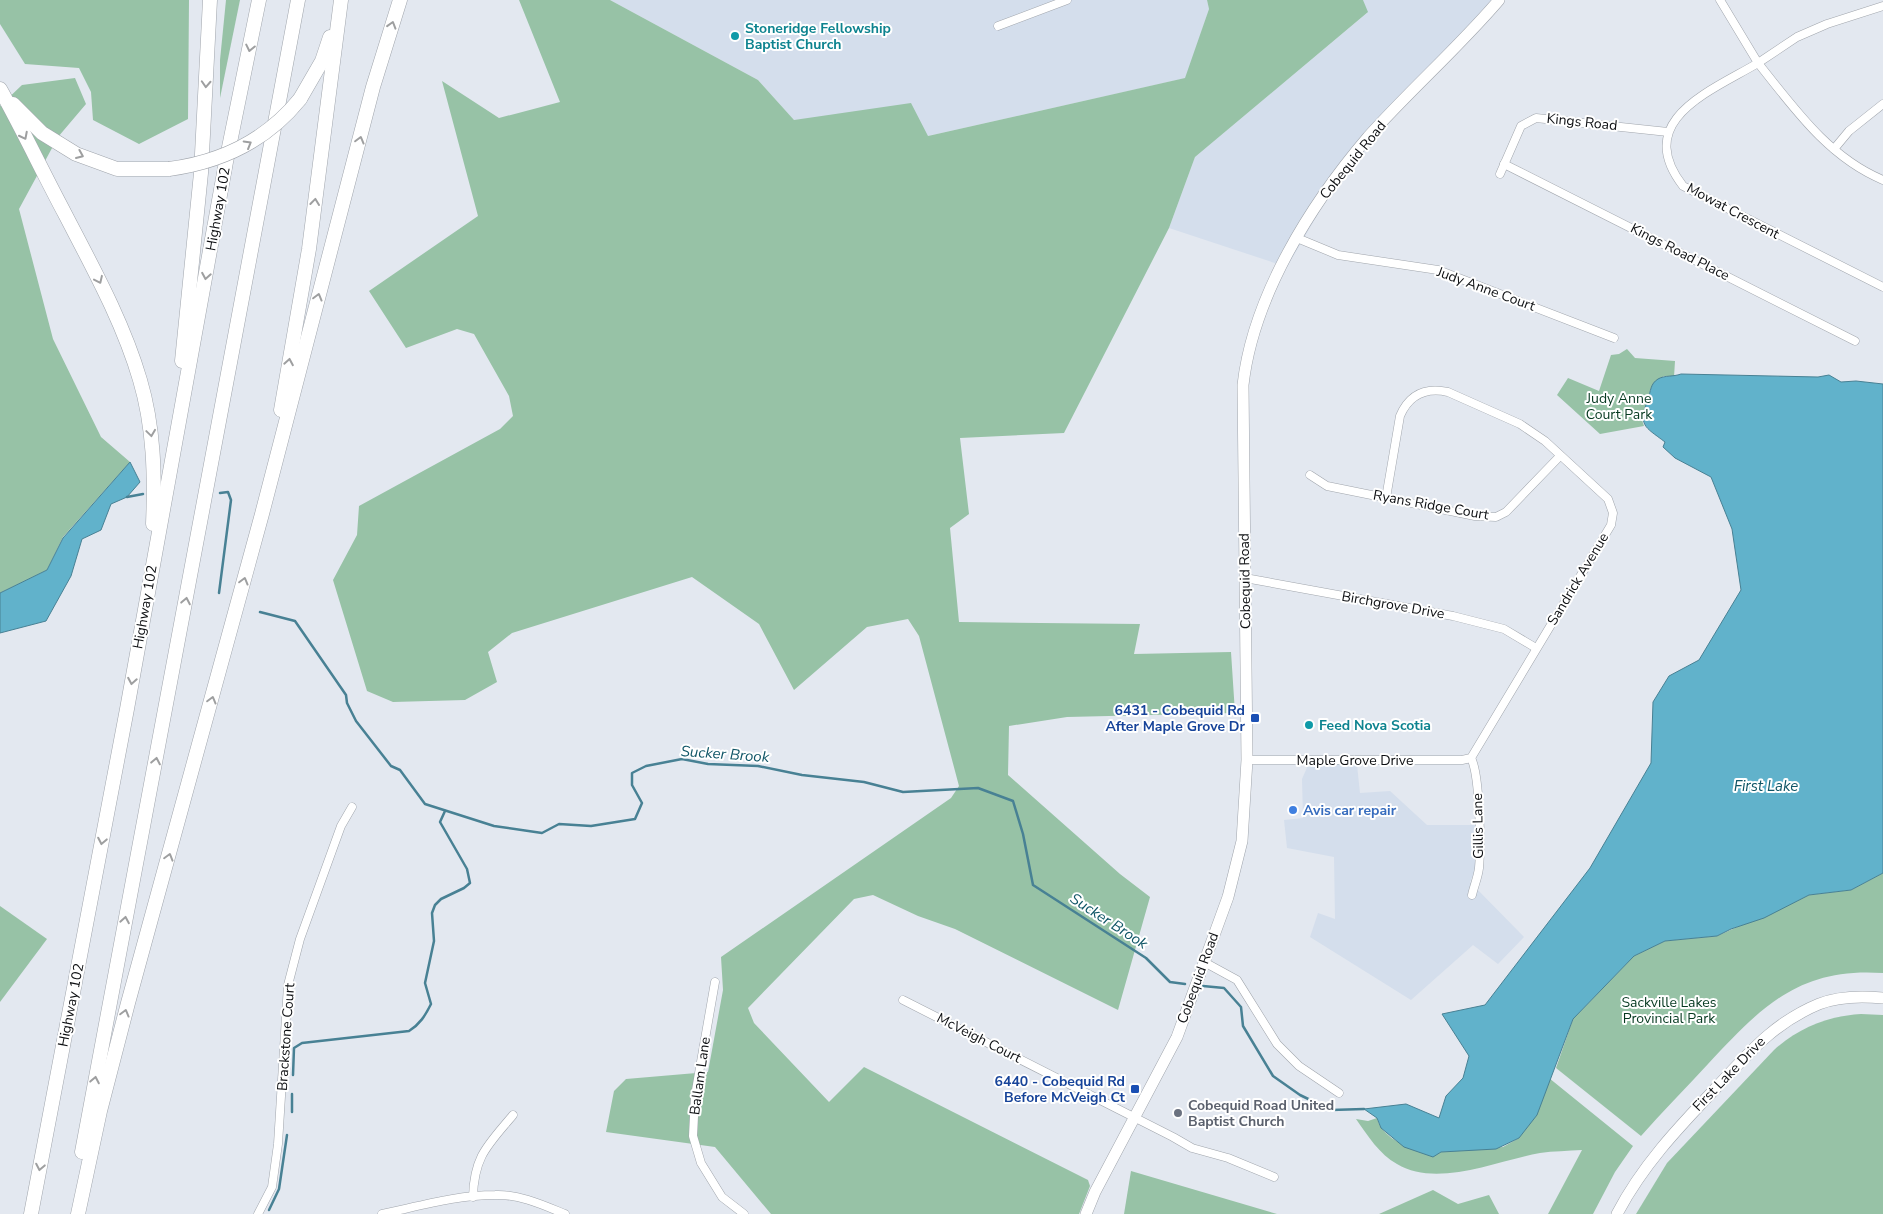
<svg xmlns="http://www.w3.org/2000/svg" width="1883" height="1214" font-family="'Nunito Sans',sans-serif">
<rect width="100%" height="100%" fill="#e3e8f0"/>
<g fill="#d4deec">
<polygon points="610,0 1207,0 1209,9 1186,78 928,136 809,119 794,120 758,80"/>
<polygon points="1363,0 1493,0 1365,141 1322,207 1287,267 1169,228 1195,157 1367,13"/>
<polygon points="1309,763 1357,765 1360,793 1390,791 1427,825 1478,825 1478,864 1470,882 1524,937 1498,964 1473,945 1411,1000 1310,937 1318,913 1335,919 1334,857 1287,848 1284,820 1303,818 1302,779"/>
</g>
<g fill="#97c2a6">
<polygon points="0,0 189,0 188,119 139,144 93,120 91,92 79,68 25,64 0,24"/>
<polygon points="226,0 240,0 220,98 220,60"/>
<polygon points="519,0 610,0 758,80 794,120 911,103 928,136 1185,78 1209,9 1207,0 1363,0 1368,12 1195,157 1169,228 1064,433 960,438 969,514 950,528 959,622 1140,624 1134,654 1231,652 1235,713 1067,717 1009,726 1008,775 1120,874 1150,897 1118,1010 955,929 918,916 873,895 854,899 748,1008 754,1023 829,1102 864,1067 1088,1180 1090,1186 1079,1214 771,1214 715,1147 606,1132 614,1091 626,1079 708,1072 723,990 721,957 951,798 959,786 919,636 908,619 867,627 794,690 759,624 692,577 512,633 488,652 497,682 465,700 393,702 367,691 333,580 357,535 359,506 500,429 513,416 509,396 474,334 457,329 406,348 369,291 478,216 442,81 499,118 560,102"/>
<polygon points="75,78 86,104 58,137 19,209 53,339 101,437 130,462 63,537 47,570 0,593 0,106 22,85"/>
<polygon points="1627,349 1635,358 1675,361 1674,377 1664,376 1651,388 1642,420 1644,426 1600,434 1557,395 1568,378 1599,391 1611,355 1619,354"/>
<path d="M1883,873v100c-84,-6 -122,34 -175,91 -22,24 -46,48 -67,72l-85,-68 17,-49 61,-63 31,-15 52,-5 92,-41 42,-5z"/>
<polygon points="0,906 47,939 0,1002"/>
<path d="M1861,1014l22,1v199h-247l31,-51 107,-113c24,-22 54,-34 87,-36z"/>
<path d="M1549,1078l84,68 -18,26 -22,42h-45l34,-64c-14,1 -29,1 -42,3 -44,8 -103,35 -143,11 -18,-10 -29,-28 -41,-45l12,2 9,-3c4,21 38,33 56,38l8,-4 62,-5 16,-9z"/>
<polygon points="1131,1171 1277,1214 1124,1214"/>
<polygon points="1433,1190 1458,1204 1489,1195 1499,1214 1379,1214"/>
</g>
<g fill="#61b2cb" stroke="#488194">
<path d="M1681,374l137,3 11,-2 12,7 15,-1 27,3v489l-32,17 -42,5 -45,23 -33,11 -14,7 -52,5 -31,15 -61,63 -36,96 -18,23 -23,11 -55,3 -8,5 -29,-10 -23,-19 -4,-10 -13,-9 42,-5 33,14 7,-22 17,-18 6,-22 -27,-42 43,-9 105,-137 61,-105 2,-61 16,-26 30,-16 42,-70 -9,-61 -21,-52 -36,-19 -12,-11 2,-5c-21,-16 -27,-16 -17,-43 3,-8 2,-15 10,-20 7,-4 15,-2 23,-5z"/>
<polygon points="130,462 140,482 127,497 111,504 101,530 82,539 71,576 46,621 0,633 0,593 47,570 63,538"/>
</g>
<g fill="none" stroke-linecap="round" stroke-linejoin="round">
<g stroke="#488194" stroke-width="2.5">
<polyline points="127,497 143,494"/>
<polyline points="219,593 231,500 228,492 220,493"/>
<polyline points="260,612 295,621 346,695 347,703 356,721 391,766 400,770 425,804 494,826 542,833 559,824 591,826 635,819 642,803 632,785 632,773 646,766 682,759 708,764 758,766 802,775 864,782 903,792 978,788 1013,801 1023,834 1033,885 1146,958 1170,982 1185,984"/>
<polyline points="1203,986 1224,988 1241,1007 1243,1026 1273,1076 1300,1095 1331,1110 1364,1109"/>
<path d="M293,1075l1,-27 8,-5 107,-12c11,-7 16,-15 22,-27l-6,-21 9,-42 -2,-28 3,-8 6,-6 23,-11 6,-5 -3,-14 -27,-47 5,-11"/>
<polyline points="292,1112 292,1094"/>
<polyline points="269,1210 279,1189 287,1135"/>
</g>
<defs>
<g id="street">
<polyline points="1720,0 1758,63 1797,37 1827,24 1883,6"/>
<polyline points="998,26 1067,0"/>
<polyline points="1834,149 1849,131 1883,104"/>
<polyline points="1504,164 1855,341"/>
<polyline points="1500,174 1521,126 1536,118 1668,132"/>
<path d="M1883,180c-55,-23 -89,-72 -125,-117 -47,28 -126,57 -75,123l200,101"/>
<polyline points="1297,238 1338,255 1438,270 1614,338"/>
<polyline points="1310,475 1327,486 1475,516 1496,517 1506,512 1560,456"/>
<polyline points="1245,578 1453,616 1504,629 1536,648"/>
<path d="M1471,758c9,17 10,89 8,110 -1,9 -5,18 -7,27"/>
<path d="M1247,760h215l9,-2 140,-233 2,-12 -5,-14 -63,-58 -25,-17 -72,-32c-23,-5 -39,3 -48,24l-14,82"/>
<polyline points="1204,962 1237,980 1277,1044 1299,1066 1339,1093"/>
<polyline points="715,982 695,1096 693,1136 701,1163 722,1197 744,1214"/>
<polyline points="903,1000 1173,1137 1192,1148 1228,1158 1274,1177"/>
<path d="M473,1197c1,-41 15,-52 40,-82"/>
<polyline points="258,1214 272,1187 278,1144 288,985 300,939 341,826 352,807"/>
<path d="M382,1214c38,-8 75,-19 113,-19 24,-1 48,10 70,19"/>
</g>
<g id="secondary">
<path d="M1086,1214l9,-22 82,-155 51,-140 14,-56 5,-81 -4,-375c10,-89 68,-181 125,-248 42,-47 90,-89 131,-137"/>
<path d="M1617,1214c25,-48 60,-85 98,-125 33,-35 58,-66 104,-85 20,-8 43,-8 64,-6"/>
</g>
<g id="highway">
<path d="M0,89c23,41 43,84 65,125 28,54 58,108 75,166 14,47 15,96 13,144"/>
<polyline points="300,99 322,61 330,37"/>
<polyline points="13,104 42,133 76,154 117,169 169,169"/>
<polyline points="182,361 201,173 210,0"/>
<polyline points="281,410 309,249 341,0"/>
<polyline points="82,1152 298,0"/>
<polyline points="31,1214 127,709 226,162 259,0"/>
<polyline points="78,1214 100,1111 128,1003 262,514 373,87 400,0"/>
</g>
</defs>
<use href="#street" stroke="#a0a5ac" stroke-width="9"/>
<use href="#secondary" stroke="#a0a5ac" stroke-width="12"/>
<use href="#highway" stroke="#a0a5ac" stroke-width="15"/>
<use href="#street" stroke="#fff" stroke-width="8"/>
<use href="#secondary" stroke="#fff" stroke-width="11"/>
<use href="#highway" stroke="#fff" stroke-width="14"/>
<defs>
<path id="highway-bridge" d="M169,169c53,-7 97,-28 131,-70"/>
</defs>
<use href="#highway-bridge" stroke="#a0a5ac" stroke-width="15" stroke-linecap="butt"/>
<use href="#highway-bridge" stroke="#fff" stroke-width="14"/>
</g>
<defs><path id="oneway-chevron" d="M-2-3.5L2.5 0L-2 3.5" fill="none" stroke-width="1.6" stroke-linecap="round" stroke-linejoin="round" transform="scale(1.25)"/></defs>
<g stroke="#9e9fa0">
<use href="#oneway-chevron" transform="translate(392 25) rotate(-73)"/>
<use href="#oneway-chevron" transform="translate(250 48) rotate(102)"/>
<use href="#oneway-chevron" transform="translate(206 84) rotate(93)"/>
<use href="#oneway-chevron" transform="translate(24 136) rotate(63)"/>
<use href="#oneway-chevron" transform="translate(360 140) rotate(-75)"/>
<use href="#oneway-chevron" transform="translate(248 144) rotate(-30)"/>
<use href="#oneway-chevron" transform="translate(80 155) rotate(23)"/>
<use href="#oneway-chevron" transform="translate(315 202) rotate(-83)"/>
<use href="#oneway-chevron" transform="translate(206 276) rotate(100)"/>
<use href="#oneway-chevron" transform="translate(99 280) rotate(65)"/>
<use href="#oneway-chevron" transform="translate(318 297) rotate(-75)"/>
<use href="#oneway-chevron" transform="translate(289 362) rotate(-80)"/>
<use href="#oneway-chevron" transform="translate(151 433) rotate(82)"/>
<use href="#oneway-chevron" transform="translate(244 581) rotate(-75)"/>
<use href="#oneway-chevron" transform="translate(186 601) rotate(-79)"/>
<use href="#oneway-chevron" transform="translate(132 681) rotate(100)"/>
<use href="#oneway-chevron" transform="translate(212 700) rotate(-75)"/>
<use href="#oneway-chevron" transform="translate(156 761) rotate(-79)"/>
<use href="#oneway-chevron" transform="translate(102 841) rotate(101)"/>
<use href="#oneway-chevron" transform="translate(169 857) rotate(-74)"/>
<use href="#oneway-chevron" transform="translate(125 920) rotate(-80)"/>
<use href="#oneway-chevron" transform="translate(125 1013) rotate(-75)"/>
<use href="#oneway-chevron" transform="translate(95 1080) rotate(-79)"/>
<use href="#oneway-chevron" transform="translate(40 1167) rotate(101)"/>
</g>
<g fill="#0f9aa8" stroke="#fff" stroke-width="2">
<circle cx="735" cy="36" r="5"/>
<circle cx="1309" cy="725" r="5"/>
</g>
<g fill="#1a4fb4" stroke="#fff" stroke-width="2">
<rect x="1250" y="713" width="10" height="10" rx="2.5"/>
<rect x="1130" y="1084" width="10" height="10" rx="2.5"/>
</g>
<circle fill="#3f7fe0" stroke="#fff" stroke-width="2" cx="1293" cy="810" r="5"/>
<circle fill="#6b7280" stroke="#fff" stroke-width="2" cx="1178" cy="1113" r="5"/>
<g text-anchor="middle" dominant-baseline="central" stroke-width="4" stroke-linejoin="round" paint-order="stroke">
<g font-size="14" font-weight="bold" fill="#0d838f" stroke="#fff" text-anchor="start">
<text x="745" y="28">Stoneridge Fellowship<tspan x="745" dy="16">Baptist Church</tspan></text>
<text x="1319" y="725">Feed Nova Scotia</text>
</g>
<g font-size="14" fill="#0d0f12" stroke="#fff">
<text transform="translate(1582 122) rotate(6)">Kings Road</text>
<text transform="translate(1353 160) rotate(-51)">Cobequid Road</text>
<text transform="translate(218 209) rotate(-80)">Highway 102</text>
<text transform="translate(1733 211) rotate(28)">Mowat Crescent</text>
<text transform="translate(1680 252) rotate(27)">Kings Road Place</text>
<text transform="translate(1486 289) rotate(20)">Judy Anne Court</text>
<text transform="translate(1431 505) rotate(10)">Ryans Ridge Court</text>
<text transform="translate(1578 579) rotate(-59)">Sandrick Avenue</text>
<text transform="translate(1245 581) rotate(-91)">Cobequid Road</text>
<text transform="translate(1393 605) rotate(10)">Birchgrove Drive</text>
<text transform="translate(145 607) rotate(-80)">Highway 102</text>
<text x="1355" y="760">Maple Grove Drive</text>
<text transform="translate(1478 826) rotate(-91)">Gillis Lane</text>
<text transform="translate(1198 978) rotate(-70)">Cobequid Road</text>
<text transform="translate(71 1005) rotate(-79)">Highway 102</text>
<text transform="translate(286 1037) rotate(-86)">Brackstone Court</text>
<text transform="translate(979 1038) rotate(27)">McVeigh Court</text>
<text transform="translate(1729 1074) rotate(-46)">First Lake Drive</text>
<text transform="translate(700 1076) rotate(-82)">Ballam Lane</text>
</g>
<g font-size="14" fill="#053920" stroke="#fff">
<text x="1619" y="398">Judy Anne<tspan x="1619" dy="16">Court Park</tspan></text>
<text x="1669" y="1002">Sackville Lakes<tspan x="1669" dy="16">Provincial Park</tspan></text>
</g>
<g font-size="14" font-weight="bold" fill="#164399" stroke="#fff" text-anchor="end">
<text x="1245" y="710">6431 - Cobequid Rd<tspan x="1245" dy="16">After Maple Grove Dr</tspan></text>
<text x="1125" y="1081">6440 - Cobequid Rd<tspan x="1125" dy="16">Before McVeigh Ct</tspan></text>
</g>
<g font-size="14" font-weight="bold" fill="#366cbe" stroke="#fff" text-anchor="start">
<text x="1303" y="810">Avis car repair</text>
</g>
<g font-size="14" font-weight="bold" fill="#5b616d" stroke="#fff" text-anchor="start">
<text x="1188" y="1105">Cobequid Road United<tspan x="1188" dy="16">Baptist Church</tspan></text>
</g>
<g font-size="15" font-style="italic" fill="#0f5566" stroke="#fff">
<text transform="translate(725 754) rotate(4)">Sucker Brook</text>
<text x="1766" y="786">First Lake</text>
<text transform="translate(1109 921) rotate(33)">Sucker Brook</text>
</g>
</g>
</svg>
